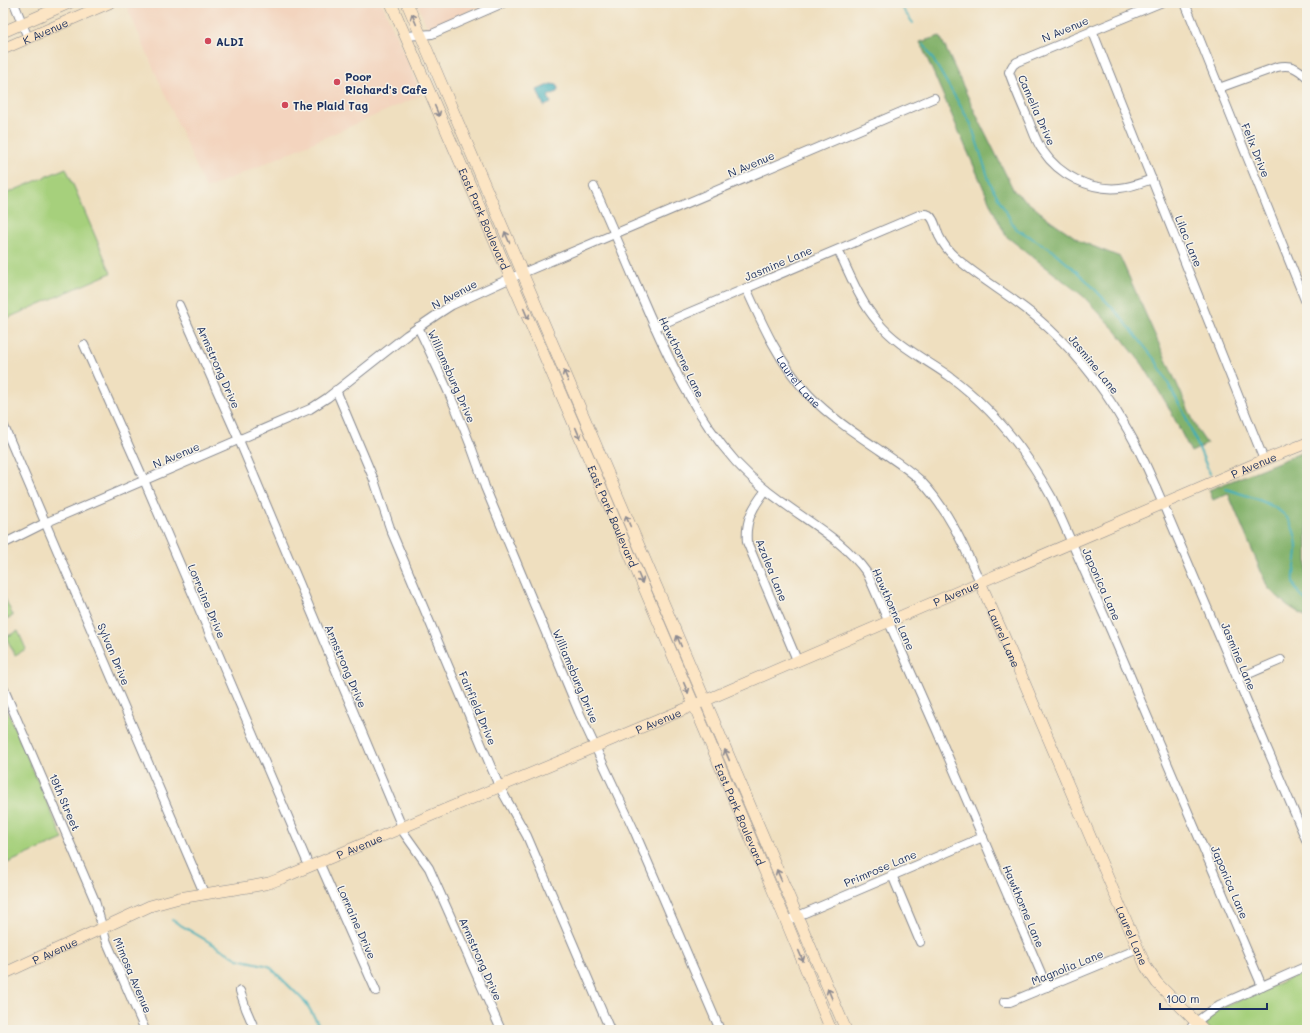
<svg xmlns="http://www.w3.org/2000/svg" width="1310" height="1033" font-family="Mali,sans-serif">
<rect width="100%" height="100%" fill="#f7f3e8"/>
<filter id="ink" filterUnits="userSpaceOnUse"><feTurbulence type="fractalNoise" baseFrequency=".025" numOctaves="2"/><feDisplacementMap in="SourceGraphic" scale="8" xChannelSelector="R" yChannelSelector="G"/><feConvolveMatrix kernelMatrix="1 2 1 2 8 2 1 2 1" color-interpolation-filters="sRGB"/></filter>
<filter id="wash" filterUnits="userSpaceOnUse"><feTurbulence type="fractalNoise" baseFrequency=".012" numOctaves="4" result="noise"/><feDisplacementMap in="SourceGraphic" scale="16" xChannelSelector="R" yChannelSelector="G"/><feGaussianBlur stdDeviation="0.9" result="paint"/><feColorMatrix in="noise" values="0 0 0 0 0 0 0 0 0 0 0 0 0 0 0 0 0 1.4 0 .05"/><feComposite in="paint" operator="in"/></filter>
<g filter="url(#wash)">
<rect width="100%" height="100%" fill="#efdfbf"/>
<g fill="#f3d4be">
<polygon points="130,3 382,3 422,95 206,189 126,5"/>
<polygon points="417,3 487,3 428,29"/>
</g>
<g fill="#a6d07c" stroke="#60806d">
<polygon points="66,168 111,273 3,320 3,195"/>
<polygon points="3,594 13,616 3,620"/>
<polygon points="18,631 26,649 15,655 6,637"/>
<polygon points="6,708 63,839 3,865 3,709"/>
<polygon points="1307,971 1307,1030 1211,1030 1207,1026 1205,1020 1215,1011"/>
</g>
<g fill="#84b26c" stroke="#507065">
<polygon points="940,36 975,112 1014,191 1050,220 1082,242 1120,257 1198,431 1207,444 1191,452 1168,406 1143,365 1117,332 1083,296 1006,236 993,210 920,42"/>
<polygon points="1306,451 1307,454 1307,618 1287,605 1268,588 1228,493 1213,500 1209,490"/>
</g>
<polygon fill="#3eaeb9" stroke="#2c6e8c" points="551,84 557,85 558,89 557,92 548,96 551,103 544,106 537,90"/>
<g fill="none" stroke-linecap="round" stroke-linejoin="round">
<g stroke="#3eaeb9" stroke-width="2">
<polyline points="898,3 913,23"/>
<polyline points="924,44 971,124 990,183 1015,228 1052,250 1086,280 1120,316 1156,361 1184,413 1210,474"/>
<path d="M1226,489c19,6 39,11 55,23 11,8 16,25 16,38 -1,21 -11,37 10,51"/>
<polyline points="172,920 238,959 269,966 306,1003 322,1030"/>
</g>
</g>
</g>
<g filter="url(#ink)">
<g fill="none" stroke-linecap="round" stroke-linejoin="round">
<defs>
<g id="street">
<polyline points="14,3 28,38"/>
<polyline points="1185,3 1307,305"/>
<polyline points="1092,30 1264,460"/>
<polyline points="406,36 432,34 503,3"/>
<path d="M1219,88l58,-21c14,-3 20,1 30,10"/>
<path d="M1152,179c-11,4 -21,8 -32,9 -30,3 -61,-13 -77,-37 -7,-9 -10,-20 -14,-30 -7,-16 -14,-32 -20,-49l4,-7 4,-3 143,-59"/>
<path d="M594,187c17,37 33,76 49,113 25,58 51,115 93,162 14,15 29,28 46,40 31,23 62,39 85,71l70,158 110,256"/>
<path d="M838,250c12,24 21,50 39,71 19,24 48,38 72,55 45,33 77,74 103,122l59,133 151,355"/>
<path id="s1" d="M746,288c17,38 34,76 63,107 21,22 47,39 72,56 13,9 27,18 39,29 28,29 44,66 60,102"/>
<polyline points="179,305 239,440 402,827 404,833 429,868 501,1030"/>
<path d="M418,327c25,52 50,105 67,160l94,225 55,118 86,200"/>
<path d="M655,327l264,-112c4,-1 7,-2 10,0 6,4 7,14 10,21 4,8 9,15 16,21 25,22 55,38 81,60 34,29 65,66 87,105 16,26 28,54 40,82l144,338"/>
<polyline points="84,345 144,480 309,866"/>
<polyline points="336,390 374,480 390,528 499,786 527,836 610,1030"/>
<polyline points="3,424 204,893"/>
<path d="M766,490c-13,17 -21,30 -19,52l50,118"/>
<polyline points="3,544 45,523 310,409 327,398 407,335 438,314 452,305 511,278 934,98"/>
<polyline points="1237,679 1281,660"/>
<polyline points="3,687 95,901 106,940 145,1030"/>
<polyline points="319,862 376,991"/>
<polyline points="892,875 920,942"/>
<polyline points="786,921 983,837"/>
<polyline points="240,991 246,1009 255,1030"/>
<polyline points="1004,1002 1010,1002 1138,949"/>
<polyline points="1189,1030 1196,1022 1219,1005 1307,966"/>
</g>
<g id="secondary">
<path id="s2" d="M391,3l199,458 196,460 45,109"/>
<polyline points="407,3 846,1030"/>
<polyline points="3,32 69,3"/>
<path id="s3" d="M3,49l106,-46"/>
<path id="s4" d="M980,582l42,95 124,290 11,16 47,47"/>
<path id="s5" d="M3,974l147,-68 29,-8 75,-12 15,-3 13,-5 422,-177 560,-241 43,-17"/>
</g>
</defs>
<use href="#street" stroke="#85878e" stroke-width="10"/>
<use href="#secondary" stroke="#85878e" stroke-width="12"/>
<use href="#street" stroke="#fff" stroke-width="8"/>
<use href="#secondary" stroke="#fce5c4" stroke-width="11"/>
</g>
<defs><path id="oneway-shaft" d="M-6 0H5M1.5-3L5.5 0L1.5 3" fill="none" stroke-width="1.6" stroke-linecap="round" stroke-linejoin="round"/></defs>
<g stroke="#8c8a91">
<use href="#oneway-shaft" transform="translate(414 19) rotate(-113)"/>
<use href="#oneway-shaft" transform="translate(437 111) rotate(67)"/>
<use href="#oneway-shaft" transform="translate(507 237) rotate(-113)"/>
<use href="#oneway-shaft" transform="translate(526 314) rotate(67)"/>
<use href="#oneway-shaft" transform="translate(566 376) rotate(-113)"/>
<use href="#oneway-shaft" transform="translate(578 433) rotate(67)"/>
<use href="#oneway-shaft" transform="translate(628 521) rotate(-113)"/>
<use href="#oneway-shaft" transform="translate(640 578) rotate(67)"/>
<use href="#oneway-shaft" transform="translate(679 641) rotate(-113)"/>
<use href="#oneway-shaft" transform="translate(686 688) rotate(67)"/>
<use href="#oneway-shaft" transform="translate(727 755) rotate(-113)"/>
<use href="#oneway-shaft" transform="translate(779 875) rotate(-113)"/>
<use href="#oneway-shaft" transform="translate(801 956) rotate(67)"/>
<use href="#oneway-shaft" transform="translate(830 994) rotate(-113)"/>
</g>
</g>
<g fill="#d1495b" stroke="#f7f3e8" stroke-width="1.5">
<circle cx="208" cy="41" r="4"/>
<circle cx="337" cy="82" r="4"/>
<circle cx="285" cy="105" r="4"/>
</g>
<g text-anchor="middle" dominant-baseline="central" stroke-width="3" stroke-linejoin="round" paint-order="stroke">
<g font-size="11" fill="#1b2f5e" stroke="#f7f3e8">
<text transform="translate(1065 29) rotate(-23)">N Avenue</text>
<text stroke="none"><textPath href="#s3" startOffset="46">K Avenue</textPath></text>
<text transform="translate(1037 110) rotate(66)">Camelia Drive</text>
<text transform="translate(1256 150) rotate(68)">Felix Drive</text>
<text transform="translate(751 164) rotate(-23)">N Avenue</text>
<text stroke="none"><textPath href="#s2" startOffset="235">East Park Boulevard</textPath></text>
<text transform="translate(1189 241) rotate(68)">Lilac Lane</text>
<text transform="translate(778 263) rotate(-23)">Jasmine Lane</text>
<text transform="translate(454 294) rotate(-28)">N Avenue</text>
<text transform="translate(682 357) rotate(64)">Hawthorne Lane</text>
<text transform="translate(1094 364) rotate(51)">Jasmine Lane</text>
<text transform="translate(219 367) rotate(66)">Armstrong Drive</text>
<text transform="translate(452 376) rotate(66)">Williamsburg Drive</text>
<text stroke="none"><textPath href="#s1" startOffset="108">Laurel Lane</textPath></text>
<text transform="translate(176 455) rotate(-23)">N Avenue</text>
<text stroke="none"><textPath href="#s5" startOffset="1353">P Avenue</textPath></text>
<text stroke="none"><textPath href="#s2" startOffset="559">East Park Boulevard</textPath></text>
<text transform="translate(772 570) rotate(68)">Azalea Lane</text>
<text transform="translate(1102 584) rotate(66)">Japonica Lane</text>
<text stroke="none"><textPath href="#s5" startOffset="1029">P Avenue</textPath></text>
<text transform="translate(207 601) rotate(67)">Lorraine Drive</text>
<text transform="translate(894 609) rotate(66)">Hawthorne Lane</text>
<text stroke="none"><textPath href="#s4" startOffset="61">Laurel Lane</textPath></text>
<text transform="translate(114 654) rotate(67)">Sylvan Drive</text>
<text transform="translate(1239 656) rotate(67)">Jasmine Lane</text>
<text transform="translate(346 666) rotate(67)">Armstrong Drive</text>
<text transform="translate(576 676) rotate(67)">Williamsburg Drive</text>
<text transform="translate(478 708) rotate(67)">Fairfield Drive</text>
<text stroke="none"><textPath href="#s5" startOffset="705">P Avenue</textPath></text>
<text transform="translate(65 802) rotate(67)">19th Street</text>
<text stroke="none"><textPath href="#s2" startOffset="883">East Park Boulevard</textPath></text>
<text stroke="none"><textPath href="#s5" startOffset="381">P Avenue</textPath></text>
<text transform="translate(880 868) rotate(-23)">Primrose Lane</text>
<text transform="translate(1230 882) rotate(67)">Japonica Lane</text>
<text transform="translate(1024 906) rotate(67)">Hawthorne Lane</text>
<text transform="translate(357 922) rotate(66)">Lorraine Drive</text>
<text stroke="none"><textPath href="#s4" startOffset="385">Laurel Lane</textPath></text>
<text stroke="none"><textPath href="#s5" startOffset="57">P Avenue</textPath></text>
<text transform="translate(481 959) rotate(66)">Armstrong Drive</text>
<text transform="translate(1067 967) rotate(-22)">Magnolia Lane</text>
<text transform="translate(133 975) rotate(67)">Mimosa Avenue</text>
</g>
<g font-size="11" font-weight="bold" fill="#1b2f5e" stroke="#f7f3e8" text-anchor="start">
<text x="216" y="41">ALDI</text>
<text x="345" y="76">Poor<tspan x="345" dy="13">Richard's Cafe</tspan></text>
<text x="293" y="105">The Plaid Tag</text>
</g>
</g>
<rect width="1310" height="1033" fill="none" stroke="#f7f3e8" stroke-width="16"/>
<path d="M1160 1003v6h107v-6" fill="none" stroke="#1b2f5e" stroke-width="2"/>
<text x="1166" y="1003" font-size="12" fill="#1b2f5e" stroke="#f7f3e8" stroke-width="3" paint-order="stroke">100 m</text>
</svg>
